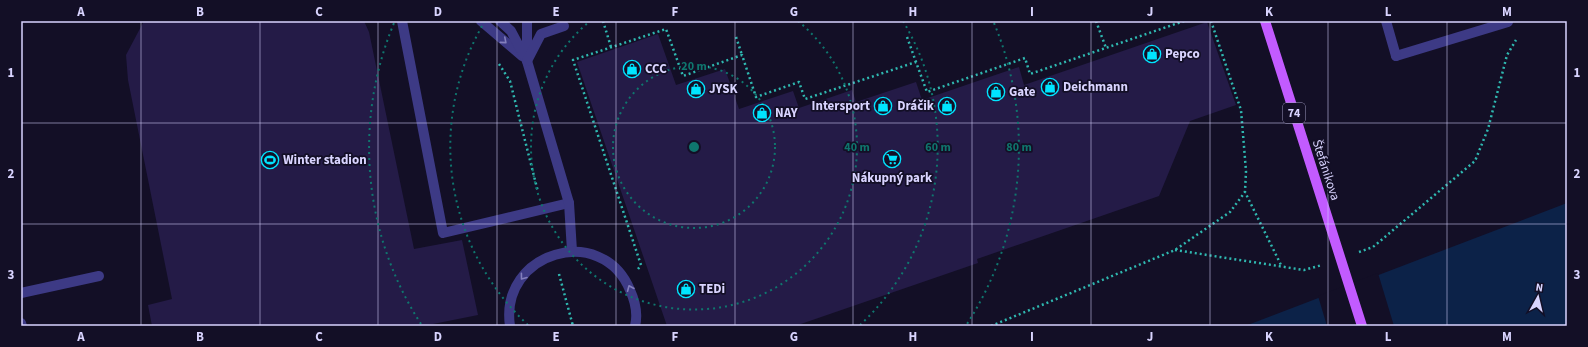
<svg xmlns="http://www.w3.org/2000/svg" width="1588" height="347" font-family="'Source Sans 3',sans-serif">
<rect width="100%" height="100%" fill="#130f26"/>
<polygon fill="#0c2248" points="1567,203 1567,326 1245,326"/>
<polygon fill="#130f26" points="1378,273 1394,326 1327,326 1318,296"/>
<g fill="#241b47">
<polygon points="144,21 364,21 369,32 414,249 462,240 478,315 423,326 152,326 148,305 172,299 128,80 126,55"/>
<polygon points="1207,22 1236,105 1190,121 1159,196 977,259 978,263 795,326 667,326 577,62 658,34 676,85 725,69 739,109 793,91 799,108 852,90 856,102 916,82 922,100 1019,67 1024,85"/>
</g>
<g fill="none" stroke-linecap="round" stroke-linejoin="round">
<g stroke="#2fb8b0" stroke-width="2.5" stroke-dasharray="2 3" stroke-linecap="butt">
<polyline points="603,21 611,47"/>
<polyline points="1096,21 1106,48"/>
<polyline points="1211,21 1241,110 1246,171 1245,192 1282,267"/>
<polyline points="736,37 742,55"/>
<polyline points="907,37 916,62"/>
<polyline points="499,64 510,81 538,192"/>
<polyline points="1175,250 1304,270 1322,265"/>
<polyline points="1359,252 1373,247 1475,161 1488,129 1507,55 1516,40"/>
<polyline points="638,269 641,265 573,60 666,29 683,76 742,55 756,97 799,82 805,99 916,62 927,92 1025,58 1030,74 1184,21"/>
<polyline points="559,274 573,326"/>
<polyline points="991,326 1175,250 1230,212 1245,192"/>
</g>
<g stroke="#3d3a85" stroke-width="10">
<polyline points="402,21 443,233 569,203"/>
<polyline points="481,21 522,56"/>
<polyline points="500,21 511,31 527,61 569,203 572,251"/>
<polyline points="1396,56 1508,22"/>
<polyline points="527,59 527,21"/>
<polyline points="527,61 541,34 564,26"/>
<polyline points="21,293 99,276"/>
<polyline points="21,323 22,326"/>
<path d="M510,326c-11,-74 92,-104 120,-36 5,11 8,24 5,36"/>
</g>
<polyline stroke="#3d3a85" stroke-width="10" points="1386,21 1396,56"/>
<polyline stroke="#c25bff" stroke-width="10" points="1265,21 1362,326"/>
</g>
<defs><path id="oneway-chevron" d="M-2-3.5L2.5 0L-2 3.5" fill="none" stroke-width="1.6" stroke-linecap="round" stroke-linejoin="round"/></defs>
<g stroke="#837fbc">
<use href="#oneway-chevron" transform="translate(504 41) rotate(41)"/>
<use href="#oneway-chevron" transform="translate(523 277) rotate(127)"/>
<use href="#oneway-chevron" transform="translate(630 288) rotate(-113)"/>
</g>
<path fill="none" stroke="#d9d4ff" stroke-width="1" stroke-opacity="0.55" d="M141,21v305M260,21v305M378,21v305M497,21v305M616,21v305M735,21v305M853,21v305M972,21v305M1091,21v305M1210,21v305M1328,21v305M1447,21v305M21,123h1546M21,224h1546"/>
<g fill="none" stroke="#0f766e" stroke-width="2" stroke-dasharray="2 4">
<circle cx="694" cy="147" r="81"/>
<path d="M798 21A163 163 0 1 1 590 21"/>
<path d="M528 325A244 244 0 0 1 485 21M903 21A244 244 0 0 1 860 325"/>
<path d="M421 324A325 325 0 0 1 394 23M994 23A325 325 0 0 1 967 324"/>
</g>
<defs>
<symbol id="shop-ring" viewBox="-11 -11 22 22"><circle r="9.5" fill="#130f26" stroke="#00e5ff" stroke-width="1.5"/><path d="M-5-2.5h2.3a2.7 3.5 0 0 1 5.4 0H5L5.5 6h-11ZM-1.5-2.5h3a1.5 2.3 0 0 0-3 0Z" fill="#00e5ff"/></symbol>
<symbol id="supermarket-ring" viewBox="-11 -11 22 22"><circle r="9.5" fill="#130f26" stroke="#00e5ff" stroke-width="1.5"/><path d="M-6-5.5h2.5l.6 2H6L4.5 2H-2.5L-4.4-4H-6ZM-1.5 3.2a1.3 1.3 0 1 0 .1 0ZM3 3.2a1.3 1.3 0 1 0 .1 0Z" fill="#00e5ff"/></symbol>
<symbol id="stadium-ring" viewBox="-11 -11 22 22"><circle r="9.5" fill="#130f26" stroke="#00e5ff" stroke-width="1.5"/><path d="M0-5a6.5 5 0 1 0 0 10a6.5 5 0 1 0 0-10ZM-3.5-1.8h7v3.6h-7Z" fill="#00e5ff"/></symbol>
</defs>
<g fill-rule="evenodd">
<use href="#shop-ring" x="1142" y="44" width="20" height="20"/>
<use href="#shop-ring" x="622" y="59" width="20" height="20"/>
<use href="#shop-ring" x="1040" y="77" width="20" height="20"/>
<use href="#shop-ring" x="686" y="79" width="20" height="20"/>
<use href="#shop-ring" x="986" y="82" width="20" height="20"/>
<use href="#shop-ring" x="873" y="96" width="20" height="20"/>
<use href="#shop-ring" x="937" y="96" width="20" height="20"/>
<use href="#shop-ring" x="752" y="103" width="20" height="20"/>
<use href="#supermarket-ring" x="882" y="149" width="20" height="20"/>
<use href="#stadium-ring" x="260" y="150" width="20" height="20"/>
<use href="#shop-ring" x="676" y="279" width="20" height="20"/>
</g>
<g text-anchor="middle" dominant-baseline="central" stroke-width="3.5" stroke-linejoin="round" paint-order="stroke">
<rect fill="#130f26" stroke="#9e99be" stroke-width="1" x="1283" y="103" width="22" height="20" rx="3"/>
<g font-size="12" font-weight="bold" fill="#d9d4ff">
<text x="1294" y="113">74</text>
</g>
<g font-size="13" font-weight="bold" fill="#d9d4ff" stroke="#130f26" text-anchor="start">
<text x="1165" y="54">Pepco</text>
<text x="645" y="69">CCC</text>
<text x="1063" y="87">Deichmann</text>
<text x="709" y="89">JYSK</text>
<text x="1009" y="92">Gate</text>
<text x="870" y="106" text-anchor="end">Intersport</text>
<text x="934" y="106" text-anchor="end">Dráčik</text>
<text x="775" y="113">NAY</text>
<text x="283" y="160">Winter stadion</text>
<text x="892" y="178" text-anchor="middle">Nákupný park</text>
<text x="699" y="289">TEDi</text>
</g>
<g font-size="13" fill="#d9d4ff" stroke="#130f26">
<text transform="translate(1326 170) rotate(72)">Štefánikova</text>
</g>
</g>
<circle cx="694" cy="147" r="6" fill="#0f766e" stroke="#130f26" stroke-width="2"/>
<g font-size="12" text-anchor="middle" font-weight="bold" fill="#0f766e" stroke="#130f26" stroke-width="3.5" stroke-linejoin="round" paint-order="stroke">
<text x="694" y="70">20 m</text>
<text x="857" y="151">40 m</text>
<text x="938" y="151">60 m</text>
<text x="1019" y="151">80 m</text>
</g>
<rect width="1588" height="347" fill="none" stroke="#130f26" stroke-width="44"/>
<g transform="translate(1538 297) rotate(8)" stroke="#130f26" stroke-width="3" paint-order="stroke">
<path d="M0-3L7 15L0 10L-7 15Z" fill="#d9d4ff"/>
<text y="-6" font-size="11" font-weight="bold" text-anchor="middle" fill="#d9d4ff">N</text>
</g>
<rect x="22" y="22" width="1544" height="303" fill="none" stroke="#d9d4ff" stroke-width="1.5"/>
<g font-size="13" text-anchor="middle" font-weight="bold" fill="#d9d4ff">
<text x="81" y="16">A</text>
<text x="200" y="16">B</text>
<text x="319" y="16">C</text>
<text x="438" y="16">D</text>
<text x="556" y="16">E</text>
<text x="675" y="16">F</text>
<text x="794" y="16">G</text>
<text x="913" y="16">H</text>
<text x="1032" y="16">I</text>
<text x="1150" y="16">J</text>
<text x="1269" y="16">K</text>
<text x="1388" y="16">L</text>
<text x="1507" y="16">M</text>
<text x="11" y="77">1</text>
<text x="1577" y="77">1</text>
<text x="11" y="178">2</text>
<text x="1577" y="178">2</text>
<text x="11" y="279">3</text>
<text x="1577" y="279">3</text>
<text x="81" y="341">A</text>
<text x="200" y="341">B</text>
<text x="319" y="341">C</text>
<text x="438" y="341">D</text>
<text x="556" y="341">E</text>
<text x="675" y="341">F</text>
<text x="794" y="341">G</text>
<text x="913" y="341">H</text>
<text x="1032" y="341">I</text>
<text x="1150" y="341">J</text>
<text x="1269" y="341">K</text>
<text x="1388" y="341">L</text>
<text x="1507" y="341">M</text>
</g>
</svg>
